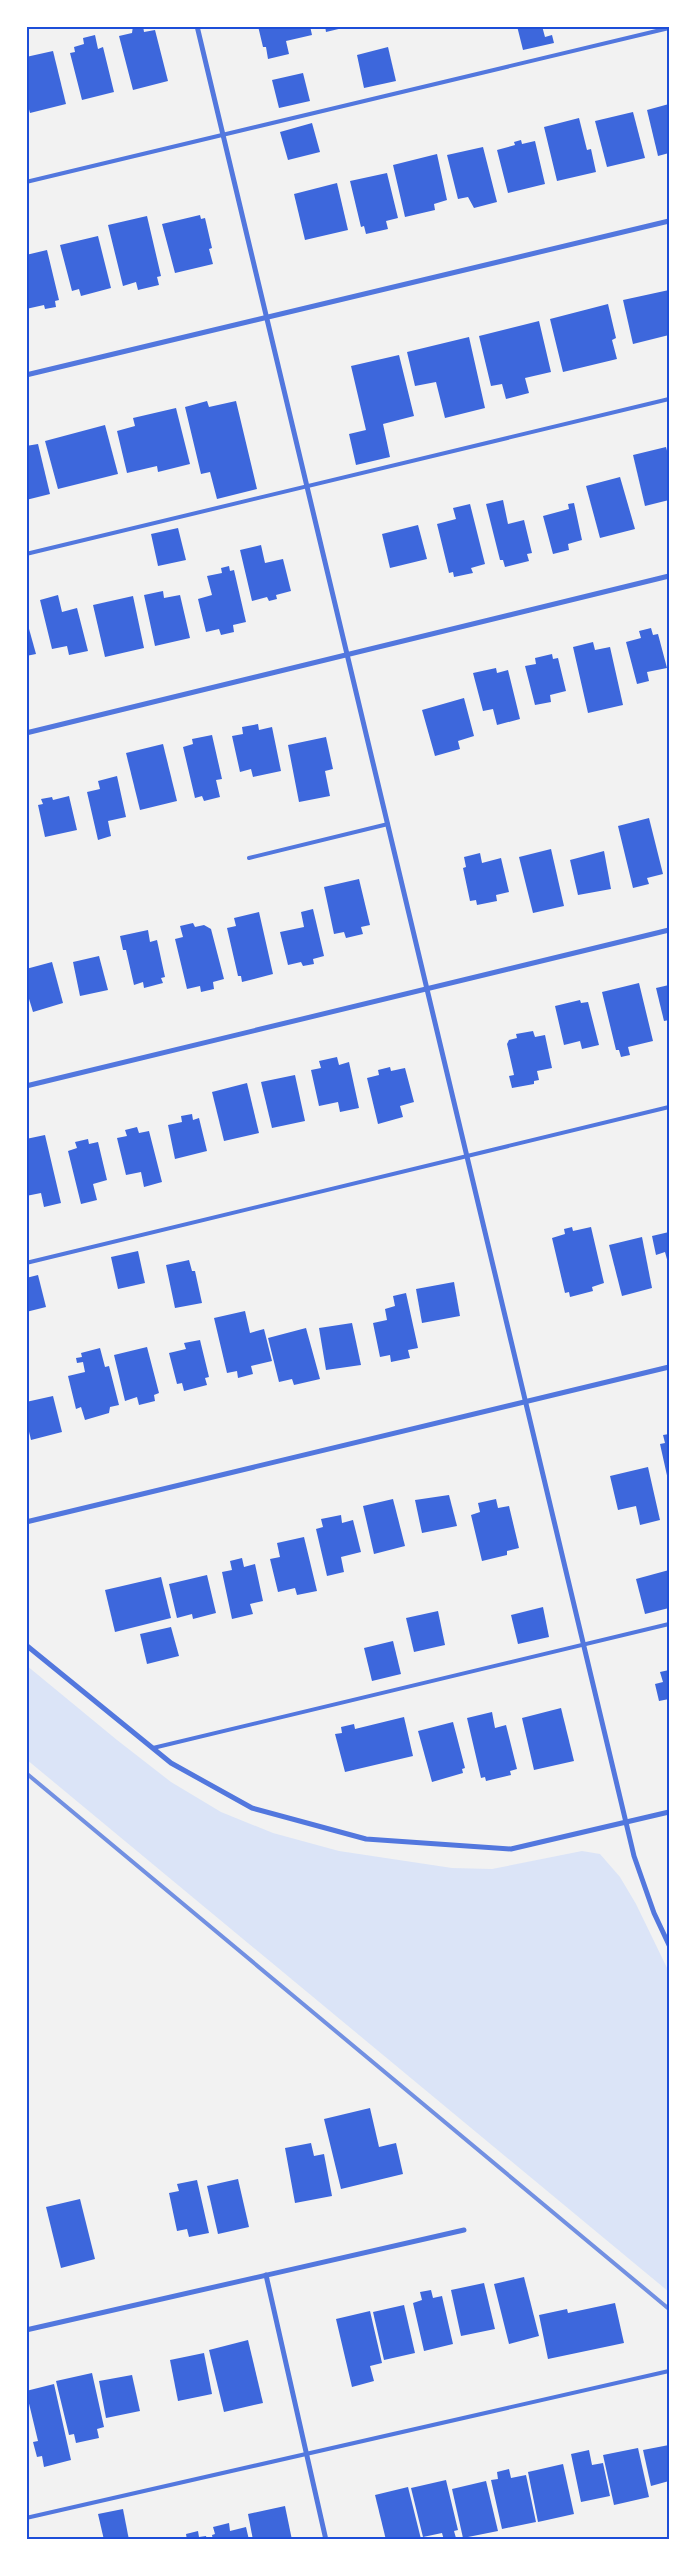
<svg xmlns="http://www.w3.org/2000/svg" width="695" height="2566" font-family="'Roboto Condensed',sans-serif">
<rect width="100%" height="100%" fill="#f2f2f2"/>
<polygon fill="#dbe4f7" points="26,1665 117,1740 171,1782 221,1812 273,1833 339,1851 452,1868 492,1869 582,1851 600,1854 620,1877 636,1904 669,1972 669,2292 26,1759"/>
<g fill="#3d67dc">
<polygon points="133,26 143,26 144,32 155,30 168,81 133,90 119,36 132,33"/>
<polygon points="258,26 310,26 312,35 286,41 289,54 268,59 266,47 263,47"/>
<polygon points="325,26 347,26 347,27 326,32"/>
<polygon points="517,26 542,26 545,37 552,35 554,43 523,50"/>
<polygon points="95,35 98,49 103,47 114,92 82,100 70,53 75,52 74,47 84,44 83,38"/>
<polygon points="388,47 396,81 364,88 357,55"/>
<polygon points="53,51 66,104 30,113 26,98 26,57"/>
<polygon points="303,73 310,101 279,108 272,80"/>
<polygon points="669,104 669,153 658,156 647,110"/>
<polygon points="633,112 645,158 607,167 595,121"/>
<polygon points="579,118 587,150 591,149 596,172 557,181 544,127"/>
<polygon points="312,123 320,152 288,160 280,132"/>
<polygon points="521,140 522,144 535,141 545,184 508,193 497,150 515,145 514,142"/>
<polygon points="483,147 497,202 474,208 468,197 458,199 447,155"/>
<polygon points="437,154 447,200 434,204 435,210 405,217 393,165"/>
<polygon points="387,173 398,218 386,221 388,229 366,234 364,226 361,227 350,181"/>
<polygon points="337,183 348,230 305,240 294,194"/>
<polygon points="200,215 201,219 205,218 212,248 209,249 213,264 175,273 162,224"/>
<polygon points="147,216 161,276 157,277 159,285 138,290 136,282 123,286 108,225"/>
<polygon points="98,236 111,288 81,296 79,289 72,291 60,245"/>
<polygon points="47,250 59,300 55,301 56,307 45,309 44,305 26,309 26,255"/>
<polygon points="669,290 669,335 633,344 623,300"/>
<polygon points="608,304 616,338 612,340 617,359 563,372 550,319"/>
<polygon points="539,321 551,372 525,378 529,393 506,399 502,384 491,386 479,336"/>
<polygon points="469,337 485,408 445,418 436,382 415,386 407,352"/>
<polygon points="399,355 414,416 383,424 390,457 356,465 349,434 366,430 351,366"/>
<polygon points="207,401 209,407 236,401 257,489 217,499 210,472 201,474 185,407"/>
<polygon points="176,408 190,464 158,472 157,466 127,473 117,431 135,426 133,418"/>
<polygon points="105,425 118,474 58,489 45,441"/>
<polygon points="38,444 50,494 26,500 26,446"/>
<polygon points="666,447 669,458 669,500 645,506 633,455"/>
<polygon points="620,477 635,529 600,538 586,486"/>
<polygon points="503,500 508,524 524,520 532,553 527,554 529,561 505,567 503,560 500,560 486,504"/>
<polygon points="574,503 582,540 568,544 569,550 553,554 543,516 569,509 568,504"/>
<polygon points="470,504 485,564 471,568 473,573 454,577 453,572 449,573 437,524 456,519 453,508"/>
<polygon points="418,525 427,559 390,568 382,534"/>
<polygon points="178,528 186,560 158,566 151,534"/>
<polygon points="261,545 265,563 283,559 291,591 276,595 277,599 269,601 267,597 252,601 240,550"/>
<polygon points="229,566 230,571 234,570 246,622 233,625 234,632 221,635 219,629 206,632 198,599 212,595 207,576 222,573 221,568"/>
<polygon points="163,591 164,598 180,595 190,638 155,646 144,595"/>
<polygon points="58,595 62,612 77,608 88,651 69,655 67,646 52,649 40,600"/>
<polygon points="133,596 144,648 105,657 93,605"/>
<polygon points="26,618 36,654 26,656"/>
<polygon points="651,628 653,635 658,634 667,668 647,672 649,681 637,684 626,642 641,638 639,631"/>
<polygon points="593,642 595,650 610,647 623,705 588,713 573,647"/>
<polygon points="552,654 553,659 558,658 566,691 550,695 551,702 535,705 525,666 536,664 535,658"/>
<polygon points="496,668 497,673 508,670 520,719 497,725 493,709 483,711 473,673"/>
<polygon points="464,698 474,736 458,741 460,749 435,756 422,710"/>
<polygon points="258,724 259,730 272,727 281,771 253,777 251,769 240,772 232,736 243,734 242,727"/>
<polygon points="212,735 222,779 216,780 220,797 204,801 202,796 195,798 183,747 193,744 192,739"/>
<polygon points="326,737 333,769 325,771 330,796 299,802 288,745"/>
<polygon points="163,744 177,801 140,810 126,753"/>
<polygon points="117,776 126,817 108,821 111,836 98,840 87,792 100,789 98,781"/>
<polygon points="69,796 77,830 45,837 38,805 43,804 41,799 52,797 53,800"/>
<polygon points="649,818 663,874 647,878 649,884 633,888 618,826"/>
<polygon points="551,849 564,906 533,913 519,857"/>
<polygon points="604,851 611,889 578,895 570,860"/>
<polygon points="480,853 482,863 501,858 509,892 496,895 497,901 477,905 476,900 470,901 463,868 466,867 464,857"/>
<polygon points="359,879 370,925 361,927 363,934 346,938 344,932 334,934 324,887"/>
<polygon points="313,909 324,956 313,959 314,964 303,966 301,962 288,965 280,932 304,927 301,912"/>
<polygon points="259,912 273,974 242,982 241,976 238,976 227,928 236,926 234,918"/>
<polygon points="193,923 195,927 204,925 211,929 224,979 213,982 214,989 201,992 200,986 187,989 175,939 183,937 180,926"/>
<polygon points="148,930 150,942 157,940 165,977 161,978 163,983 144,988 143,982 134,985 126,950 123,950 120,936"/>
<polygon points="99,956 108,990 80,996 73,962"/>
<polygon points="52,962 63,1003 33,1012 26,989 26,969"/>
<polygon points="639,983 653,1041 628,1047 630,1055 621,1057 619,1050 616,1050 602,992"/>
<polygon points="669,985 669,1020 664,1021 656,988"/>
<polygon points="580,1000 581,1003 588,1002 599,1045 582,1049 580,1041 564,1045 555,1006"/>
<polygon points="533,1031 535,1037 545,1035 552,1068 537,1071 539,1080 534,1081 534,1084 512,1088 509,1076 514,1075 507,1044 509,1040 517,1038 516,1034"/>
<polygon points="337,1057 339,1065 349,1062 359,1108 340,1112 338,1102 319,1106 311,1070 321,1068 319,1061"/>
<polygon points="390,1067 391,1071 405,1068 414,1102 400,1106 403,1117 378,1124 367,1078 379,1075 378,1070"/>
<polygon points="295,1075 305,1121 272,1128 261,1082"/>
<polygon points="247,1083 259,1133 224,1141 212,1092"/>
<polygon points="192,1114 193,1120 199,1118 207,1151 175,1159 168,1125 182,1122 181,1116"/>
<polygon points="137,1127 139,1133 149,1131 162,1182 144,1187 141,1172 126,1175 117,1138 127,1136 125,1130"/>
<polygon points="45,1135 61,1203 44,1207 41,1193 26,1196 26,1139"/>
<polygon points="88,1139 89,1144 98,1142 107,1180 93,1184 97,1200 81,1204 68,1151 77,1148 75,1142"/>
<polygon points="572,1227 573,1231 591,1227 604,1283 592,1287 593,1291 570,1297 569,1292 565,1293 552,1238 565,1234 564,1229"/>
<polygon points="669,1232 669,1263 668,1263 665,1252 656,1255 652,1236"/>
<polygon points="642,1237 652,1288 622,1296 609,1245"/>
<polygon points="138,1251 145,1283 118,1289 111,1257"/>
<polygon points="189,1260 192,1271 195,1271 202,1303 175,1308 166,1265"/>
<polygon points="38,1275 46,1307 26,1312 26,1278"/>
<polygon points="454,1282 460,1316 422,1323 416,1289"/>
<polygon points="406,1293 418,1348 408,1350 410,1358 391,1362 390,1355 380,1357 373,1323 387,1320 385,1309 395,1306 393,1296"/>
<polygon points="245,1311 250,1333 264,1329 272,1361 251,1366 253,1374 238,1378 237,1371 227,1373 214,1318"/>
<polygon points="352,1323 361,1365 326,1370 319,1328"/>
<polygon points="306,1328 320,1379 294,1385 292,1379 279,1382 268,1338"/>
<polygon points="200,1340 209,1377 205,1378 207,1385 184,1391 182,1383 177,1384 169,1353 186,1349 184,1343"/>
<polygon points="147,1347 159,1393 154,1395 155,1401 139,1405 137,1397 125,1401 114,1355"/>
<polygon points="100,1348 105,1367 109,1366 119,1405 110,1407 109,1413 85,1420 81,1407 76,1409 68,1376 85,1372 83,1362 77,1363 76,1358 82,1357 81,1353"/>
<polygon points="53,1396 62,1432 31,1440 26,1419 26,1402"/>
<polygon points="669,1434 669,1480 668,1480 660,1444 665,1443 663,1435"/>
<polygon points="648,1467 660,1520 640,1525 636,1506 618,1510 610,1476"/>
<polygon points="449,1495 457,1526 422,1533 415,1500"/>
<polygon points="393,1499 405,1546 374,1554 363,1506"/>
<polygon points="496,1499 498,1508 509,1506 519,1548 507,1551 507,1555 482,1561 471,1515 480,1512 478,1503"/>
<polygon points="341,1515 342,1523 353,1520 361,1552 341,1557 344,1572 327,1576 316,1529 323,1527 321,1519"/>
<polygon points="304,1537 317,1591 297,1595 295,1588 278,1592 270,1559 280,1557 277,1543"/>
<polygon points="242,1558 244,1567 255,1564 263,1601 250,1604 253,1614 232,1619 222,1572 232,1570 230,1561"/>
<polygon points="669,1570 669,1608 645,1614 636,1579"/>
<polygon points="207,1575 216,1613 193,1619 192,1614 177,1618 169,1584"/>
<polygon points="161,1577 171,1618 115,1632 105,1590"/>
<polygon points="543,1607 549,1637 518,1644 511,1615"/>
<polygon points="438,1611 445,1645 414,1652 406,1618"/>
<polygon points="171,1627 179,1656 147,1664 140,1634"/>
<polygon points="393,1641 401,1674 372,1681 364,1648"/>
<polygon points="669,1670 669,1699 659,1701 655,1684 663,1682 660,1672"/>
<polygon points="561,1708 574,1761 534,1770 522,1718"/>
<polygon points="492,1712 495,1728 506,1725 517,1769 510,1771 511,1775 486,1781 485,1777 481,1778 467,1718"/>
<polygon points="404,1717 413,1756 345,1772 335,1734 342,1733 341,1727 354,1724 355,1729"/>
<polygon points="453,1722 465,1768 462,1769 463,1773 432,1782 418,1731"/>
<polygon points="370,2108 379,2147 396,2143 403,2174 341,2189 324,2119"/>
<polygon points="311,2143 314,2156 324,2154 332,2196 295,2203 285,2148"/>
<polygon points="238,2179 249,2227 218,2234 207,2186"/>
<polygon points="197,2180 209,2233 189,2237 187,2229 177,2231 169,2193 179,2191 177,2184"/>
<polygon points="80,2199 95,2259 61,2268 46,2207"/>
<polygon points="524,2277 539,2336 509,2344 494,2284"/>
<polygon points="484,2283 495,2329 461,2336 451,2290"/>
<polygon points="431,2290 433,2298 442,2296 453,2344 424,2351 413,2303 422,2300 420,2292"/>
<polygon points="615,2303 624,2343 548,2359 539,2315 567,2309 568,2313"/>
<polygon points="404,2305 415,2353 384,2360 373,2312"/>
<polygon points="370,2311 382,2363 370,2366 374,2381 352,2387 336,2319"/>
<polygon points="248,2340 263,2403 224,2412 209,2350"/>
<polygon points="204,2353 212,2394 178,2401 170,2360"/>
<polygon points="92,2373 104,2427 97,2429 99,2438 76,2443 74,2434 69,2435 56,2381"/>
<polygon points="132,2375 140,2411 106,2418 99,2381"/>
<polygon points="54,2384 71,2460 44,2467 42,2456 37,2457 33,2442 38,2441 26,2391"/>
<polygon points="669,2445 669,2481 651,2486 643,2450"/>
<polygon points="638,2448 649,2497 614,2505 603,2455"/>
<polygon points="589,2450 592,2465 603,2463 610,2496 581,2502 571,2454"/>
<polygon points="563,2464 574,2514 538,2522 528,2472"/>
<polygon points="509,2469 511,2478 526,2475 536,2522 502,2529 491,2480 498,2479 497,2472"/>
<polygon points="446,2480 458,2530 454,2531 456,2538 444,2540 442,2533 423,2537 411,2488"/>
<polygon points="486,2481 498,2531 463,2538 452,2489"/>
<polygon points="408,2487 421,2539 386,2540 375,2495"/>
<polygon points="285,2506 292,2540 253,2540 248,2514"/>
<polygon points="123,2509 129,2540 104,2540 98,2514"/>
<polygon points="229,2523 230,2531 246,2527 249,2540 213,2540 212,2535 215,2534 213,2527"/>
<polygon points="198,2531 199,2537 206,2536 207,2540 187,2540 186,2534"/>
</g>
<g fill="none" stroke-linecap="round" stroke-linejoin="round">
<g stroke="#5277de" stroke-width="4">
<polyline points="26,182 669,28"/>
<polyline points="26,554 669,399"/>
<polyline points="249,858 388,824"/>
<polyline points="26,1263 669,1107"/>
<polyline points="153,1748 669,1624"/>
<polyline points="26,2518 669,2371"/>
</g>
<g stroke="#5277de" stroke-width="5">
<polyline points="197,26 634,1856 654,1913 669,1945"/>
<polyline points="26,375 669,221"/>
<polyline points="26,733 669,576"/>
<polyline points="26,1086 669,930"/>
<polyline points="26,1522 669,1367"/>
<polyline points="26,1645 171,1763 252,1808 366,1839 511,1849 669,1812"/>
<polyline points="266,2275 326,2540"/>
<polyline points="26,2330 464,2230"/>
</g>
<polyline stroke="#7290e2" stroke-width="4" points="26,1773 669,2309"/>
</g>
<rect width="695" height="2566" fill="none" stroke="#ffffff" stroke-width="55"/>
<rect x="28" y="28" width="640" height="2510" fill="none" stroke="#1d4ed8" stroke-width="2"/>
</svg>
